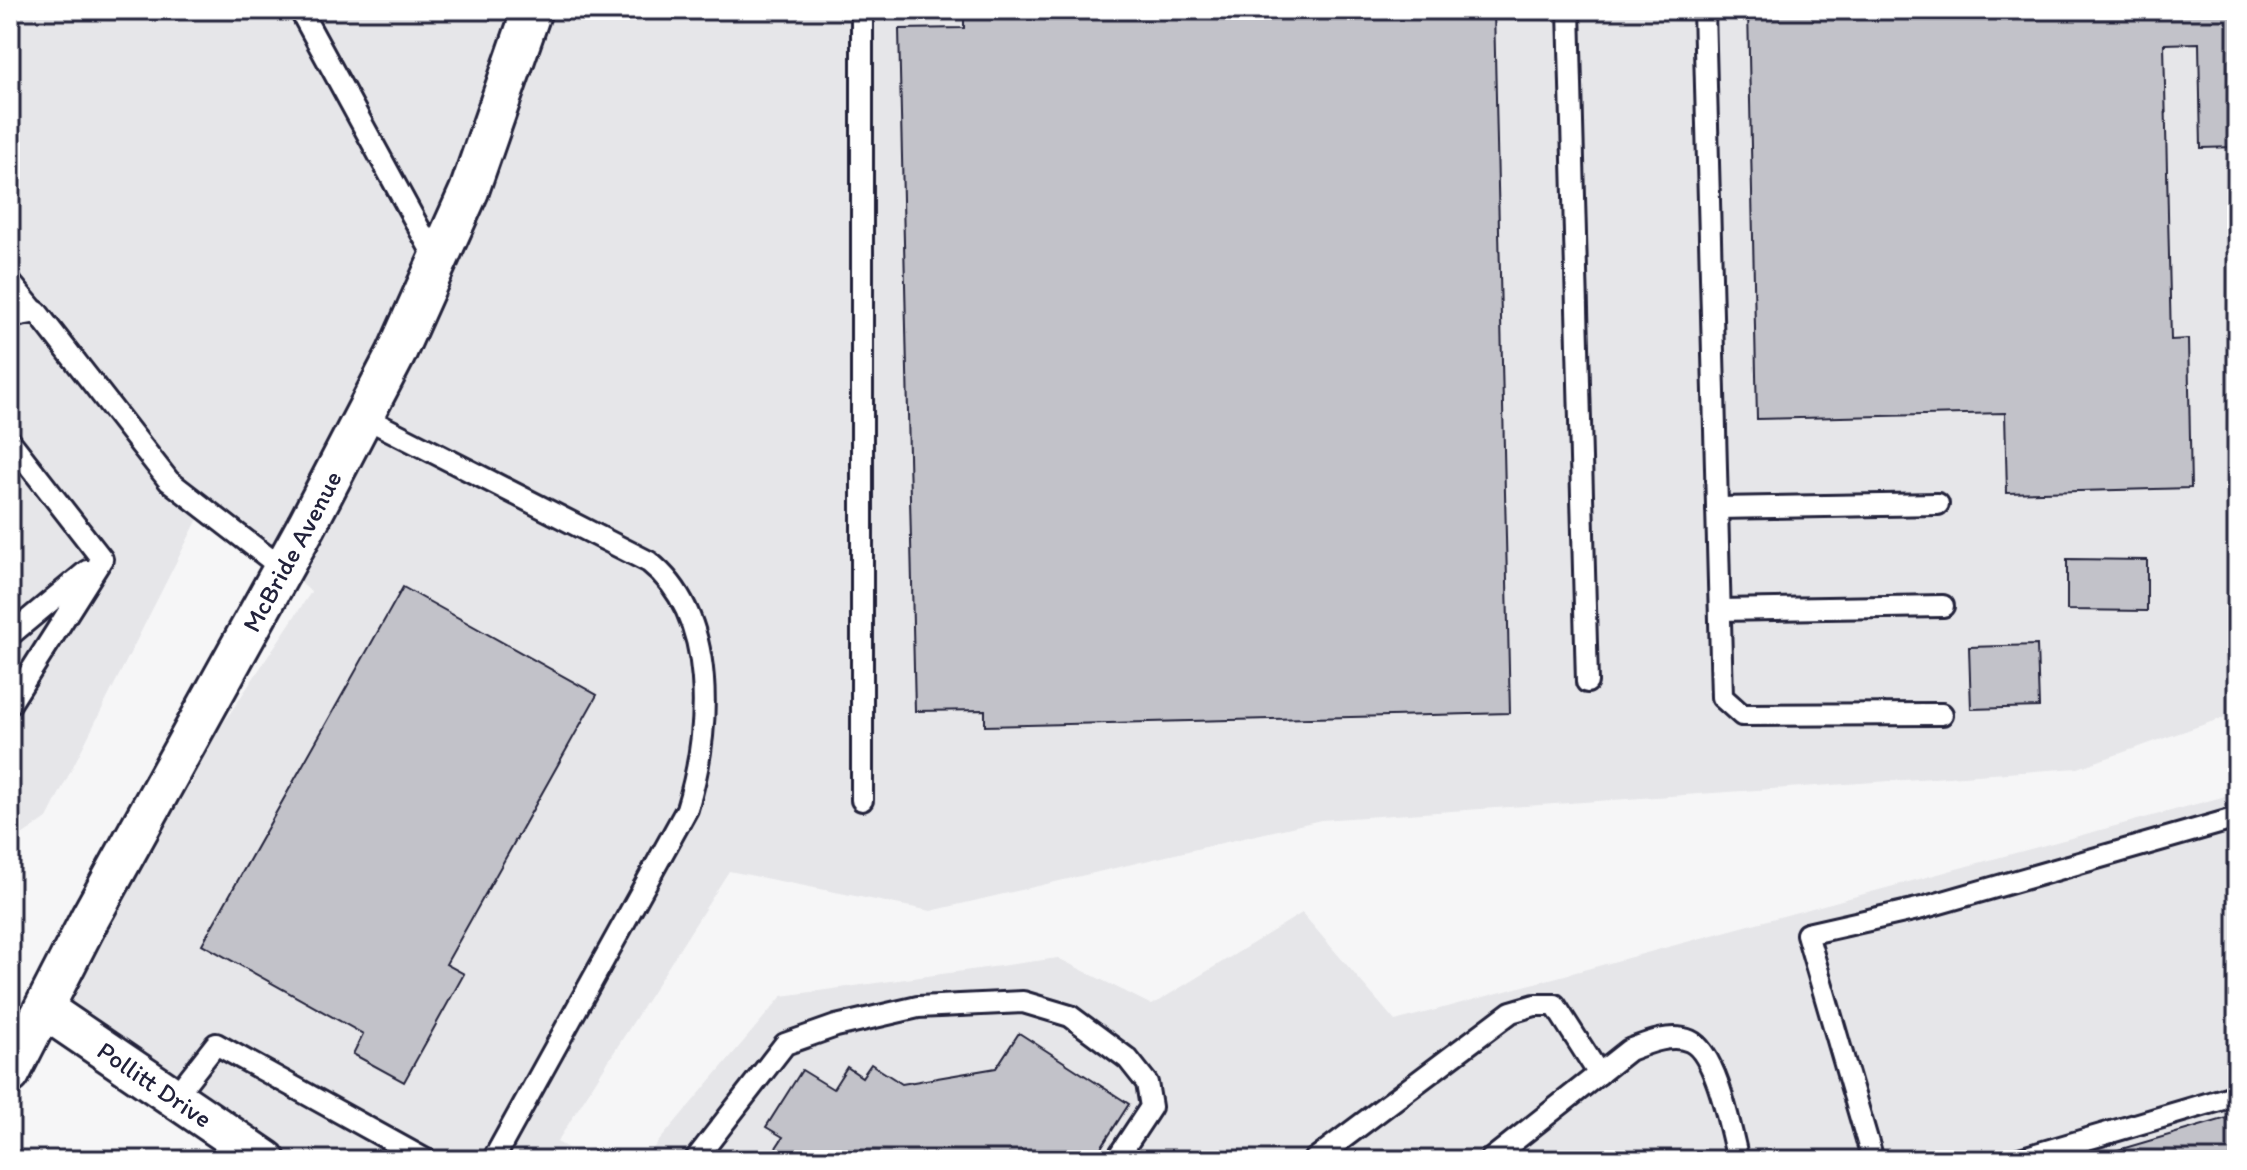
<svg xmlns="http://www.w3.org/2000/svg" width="2247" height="1170" font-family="Itim,sans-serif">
<rect width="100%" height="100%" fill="#f6f6f7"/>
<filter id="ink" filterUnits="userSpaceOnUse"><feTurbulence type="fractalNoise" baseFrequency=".0125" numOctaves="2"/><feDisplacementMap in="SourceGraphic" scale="16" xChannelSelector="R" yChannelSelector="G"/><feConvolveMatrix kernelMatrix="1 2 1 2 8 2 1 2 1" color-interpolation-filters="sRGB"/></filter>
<g filter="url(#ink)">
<g fill="#e6e6e9">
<polygon points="10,10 2237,10 2237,713 2078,768 1321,820 931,911 729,871 557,1142 590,1160 266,1160 33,1008 311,592 209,497 47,818 10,843"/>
<polygon points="2237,793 2237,1160 643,1160 782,996 1058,958 1152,1005 1302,913 1395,1021"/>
</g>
<g fill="#c2c2c9" stroke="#22223b" stroke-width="2">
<polygon points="964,10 1494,10 1510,713 985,726 985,710 915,711 899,29 964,28"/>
<polygon points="1748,10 2237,10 2237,147 2201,148 2199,43 2164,44 2171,340 2188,339 2191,488 2007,493 2005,413 1757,419"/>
<polygon points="2067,559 2147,560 2147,611 2067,610"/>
<polygon points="403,587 597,695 446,964 464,974 404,1082 353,1054 363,1034 202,944"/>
<polygon points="2037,645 2039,707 1971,709 1969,647"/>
<polygon points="1019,1033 1129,1104 1093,1160 768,1160 783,1137 766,1127 802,1070 833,1089 847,1067 862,1077 871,1064 902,1084 996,1068"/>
<polygon points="2237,1115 2237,1160 2084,1160"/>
</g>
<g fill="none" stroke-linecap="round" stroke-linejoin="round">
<defs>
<g id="service">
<polyline points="300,10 438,263"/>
<polyline points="862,10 862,800"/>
<polyline points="1569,10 1587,682"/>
<polyline points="1704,10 1722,697 1742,715 1942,714"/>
<polyline points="10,282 35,312"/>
<polyline points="10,317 37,312 169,481 283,569"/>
<path d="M364,417l285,145c70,55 61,171 38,247l-194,351"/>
<polyline points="10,441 102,559 10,704"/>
<polyline points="1717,508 1938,504"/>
<polyline points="1720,610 1943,606"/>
<polyline points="10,635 87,571"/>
<polyline points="173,1099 216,1044 426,1160"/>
<polyline points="695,1160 785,1044 836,1026 918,1007 1023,1002 1070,1016 1128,1059 1147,1083 1151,1107 1116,1160"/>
<polyline points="1314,1160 1511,1012 1535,1005 1555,1005 1599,1074"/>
<path d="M1490,1160l139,-110c18,-7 42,-17 61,-9 27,12 41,92 48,119"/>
<polyline points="1873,1160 1807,934 1922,908 2237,818"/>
<polyline points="2016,1160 2237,1095"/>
</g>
<g id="minor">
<path id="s1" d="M44,1009l222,151"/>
<path id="s2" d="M10,1074l80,-156 217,-393 89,-171 73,-163 63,-181"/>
</g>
</defs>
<use href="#service" stroke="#22223b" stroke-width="26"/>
<use href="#minor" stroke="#22223b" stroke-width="44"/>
<use href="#service" stroke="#fff" stroke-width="20"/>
<use href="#minor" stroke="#fff" stroke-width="38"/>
</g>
</g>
<g text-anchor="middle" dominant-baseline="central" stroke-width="7" stroke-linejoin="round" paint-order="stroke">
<g font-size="26" fill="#22223b" stroke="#fff">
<text stroke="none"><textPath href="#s2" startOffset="594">McBride Avenue</textPath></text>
<text stroke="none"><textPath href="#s1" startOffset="134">Pollitt Drive</textPath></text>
</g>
</g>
<rect width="2247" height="1170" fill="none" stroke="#fff" stroke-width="40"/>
<rect x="20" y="20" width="2207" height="1130" fill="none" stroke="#22223b" stroke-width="3" filter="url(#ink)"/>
</svg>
